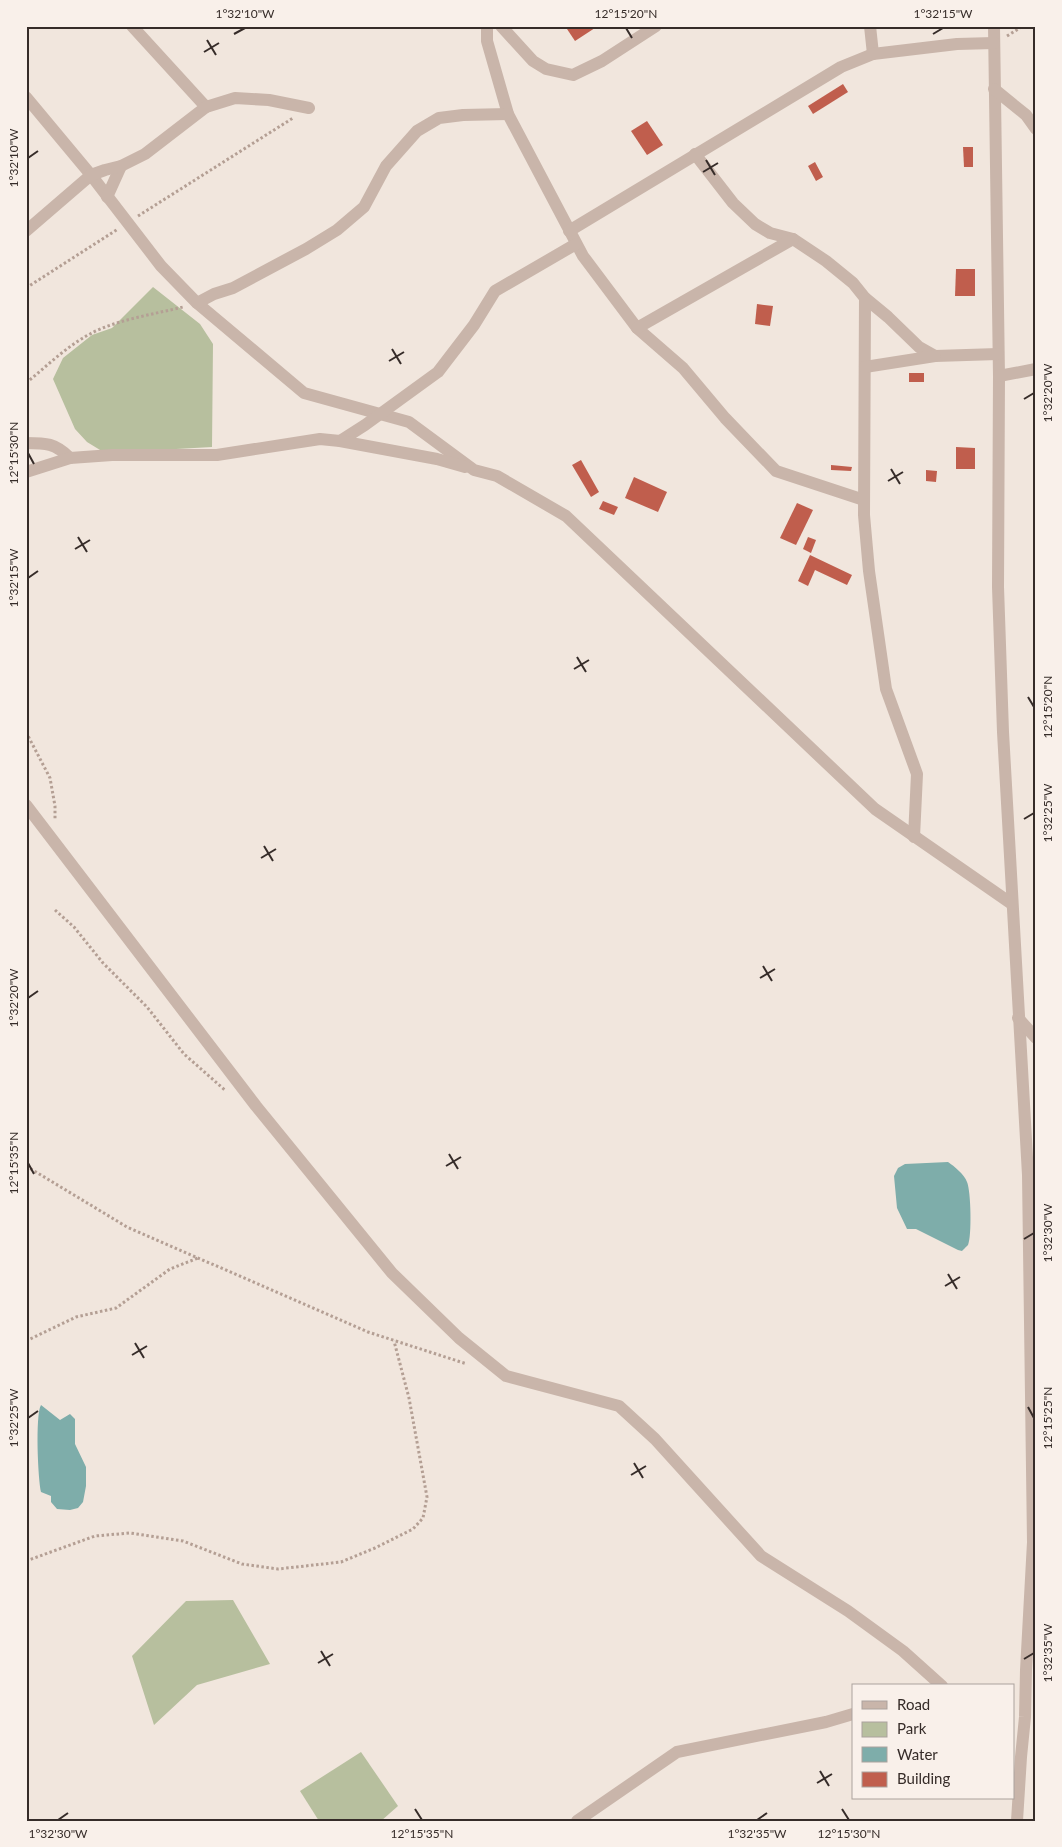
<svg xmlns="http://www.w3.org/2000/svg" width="1062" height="1847" font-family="Lato,sans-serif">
<rect width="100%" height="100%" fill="#f1e6dd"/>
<g fill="#b7bf9e">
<polygon points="153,287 200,324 213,344 212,447 105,453 87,442 75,429 53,379 63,358 92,335 112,328"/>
<polygon points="233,1600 270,1664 197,1685 154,1725 132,1656 186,1601"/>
<polygon points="361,1752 398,1806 381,1821 319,1821 300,1791"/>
</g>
<g fill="#7eadaa">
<path d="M948,1162c7,5 16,12 19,20 4,9 5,55 1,63 -1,1 -5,5 -6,6l-4,-1 -42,-21h-9l-10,-21 -3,-32 4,-8 7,-4z"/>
<path d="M41,1405l19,15 10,-6 5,5v25l11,23v19l-3,16 -5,6 -8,2 -13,-1 -6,-7v-6l-10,-4c-3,-12 -6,-77 0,-87z"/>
</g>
<g fill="#c05e4d">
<polygon points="565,26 598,26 575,41"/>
<polygon points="843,84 848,92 813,114 808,106"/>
<polygon points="647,121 663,145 647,155 631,131"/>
<polygon points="963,147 973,147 973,167 964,167"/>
<polygon points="815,162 823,177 816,181 808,166"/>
<polygon points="956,269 975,269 975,296 955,296"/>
<polygon points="757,304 773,306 770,326 755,324"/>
<rect x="909" y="373" width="15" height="9"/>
<polygon points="956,447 975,448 975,469 956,469"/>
<polygon points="581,460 599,492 591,497 572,465"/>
<polygon points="831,465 852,467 851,471 831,470"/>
<polygon points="926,470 937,471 936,482 926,481"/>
<polygon points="634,477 667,492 658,512 625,498"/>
<polygon points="603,501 618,507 614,515 599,509"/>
<polygon points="797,503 813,510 796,545 780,538"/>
<polygon points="808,537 816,540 811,553 803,549"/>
<polygon points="810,555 852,575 847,585 815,570 808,586 798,581"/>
</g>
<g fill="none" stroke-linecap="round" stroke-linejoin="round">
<g stroke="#b49f94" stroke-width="3" stroke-dasharray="2.5 2.5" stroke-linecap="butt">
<polyline points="1007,36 1023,26"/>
<polyline points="138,216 293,118"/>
<polyline points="26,288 118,229"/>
<path d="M26,383c21,-17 41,-37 64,-49 25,-14 65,-20 93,-27"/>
<polyline points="26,732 50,778 55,806 55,820"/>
<polyline points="55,910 74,927 103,963 147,1007 184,1054 226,1091"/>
<polyline points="26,1166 127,1227 368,1332 467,1364"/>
<polyline points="26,1341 76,1317 116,1308 170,1269 198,1258"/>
<polyline points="26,1561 95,1536 130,1533 183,1541 242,1564 278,1569 341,1562 375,1548 413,1529 423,1518 427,1497 409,1398 394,1341"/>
</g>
<g stroke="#c9b5aa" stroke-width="12">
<polyline points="132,26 206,107"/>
<polyline points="487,26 487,41 508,114 583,256 637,328 683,368 725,418 776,471 864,500"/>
<polyline points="501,26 533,61 546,69 573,75 602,61 656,26"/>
<polyline points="870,26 873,54"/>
<polyline points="994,26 999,376 998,587 1003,732 1028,1175 1033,1542 1026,1670 1025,1717 1021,1757 1017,1821"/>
<polyline points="994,89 1026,115 1036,129"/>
<polyline points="26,97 91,175 161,266 197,303 304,393 409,422 474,470 497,476 566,516 875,809 1012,904"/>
<polyline points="695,154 733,203 755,224 770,233 793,239 826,261 853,283 865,298 888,317 919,347 935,356 998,354"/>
<polyline points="107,197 121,166"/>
<polyline points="26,231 91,175 105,170 121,166 145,154 206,107 235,98 269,100 309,108"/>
<polyline points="569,231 841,67 873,54 957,44 994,43"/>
<polyline points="865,298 864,515 869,571 886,689 917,774 914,837"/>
<polyline points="197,303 214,294 233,288 306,249 337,230 364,207 386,166 417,131 439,118 463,115 508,114"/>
<polyline points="637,328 793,239"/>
<polyline points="865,367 935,356"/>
<polyline points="999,376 1036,369"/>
<polyline points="340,441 365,425 438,372 474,325 495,291 576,244"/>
<path d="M26,443c20,0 29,0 44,15"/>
<polyline points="26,472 70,458 112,455 217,455 320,439 340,441 437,459 465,467"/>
<polyline points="26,805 256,1106 392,1273 459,1338 506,1376 619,1406 655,1439 761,1556 848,1611 903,1651 942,1686"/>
<polyline points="1018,1018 1036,1038"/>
<polyline points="577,1821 677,1752 826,1722 853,1714"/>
</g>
</g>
<path fill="none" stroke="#362c29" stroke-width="2" d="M626,28l6,10M234,34l11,-6M933,34l10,-6M207,40l9,15M204,52l15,-9M28,158l10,-7M706,160l9,15M703,172l15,-9M392,349l9,15M389,361l15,-9M1024,399l10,-6M28,453l6,11M891,469l9,15M888,481l15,-9M78,537l9,15M75,549l15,-9M28,578l10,-7M577,657l9,15M574,669l15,-9M1028,697l6,10M1024,819l10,-6M264,846l9,15M261,858l15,-9M763,966l9,15M760,978l15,-9M28,998l10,-7M449,1154l9,15M28,1163l6,11M446,1166l15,-9M1024,1239l10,-6M948,1274l9,15M945,1286l15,-9M135,1343l9,15M132,1355l15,-9M1028,1407l6,11M28,1418l10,-7M634,1463l9,15M631,1475l15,-9M321,1651l9,15M1024,1659l10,-6M318,1663l15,-9M820,1771l9,15M817,1783l15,-9M415,1809l7,11M842,1809l7,11M58,1820l10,-7M757,1820l10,-7"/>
<rect width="1062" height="1847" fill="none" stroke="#f9f0ea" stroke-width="55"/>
<rect x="852" y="1684" width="162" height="115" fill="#f9f0ea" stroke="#aba29d"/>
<rect x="862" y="1701" width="25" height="8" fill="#c9b5aa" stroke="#aba29d"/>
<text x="897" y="1710" font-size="15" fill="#362c29">Road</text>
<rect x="862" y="1722" width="25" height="15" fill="#b7bf9e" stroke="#aba29d"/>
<text x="897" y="1734" font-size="15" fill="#362c29">Park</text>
<rect x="862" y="1747" width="25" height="15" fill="#7eadaa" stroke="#aba29d"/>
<text x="897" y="1760" font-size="15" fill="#362c29">Water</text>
<rect x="862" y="1772" width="25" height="15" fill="#c05e4d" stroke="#aba29d"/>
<text x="897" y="1784" font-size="15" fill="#362c29">Building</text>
<rect x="28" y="28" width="1006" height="1792" fill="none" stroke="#362c29" stroke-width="2"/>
<g font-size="12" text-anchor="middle" fill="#362c29">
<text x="245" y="18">1°32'10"W</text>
<text x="626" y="18">12°15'20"N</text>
<text x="943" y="18">1°32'15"W</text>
<text transform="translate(14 158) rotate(-90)" y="4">1°32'10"W</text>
<text transform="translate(1048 393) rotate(-90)" y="4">1°32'20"W</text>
<text transform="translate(14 453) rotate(-90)" y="4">12°15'30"N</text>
<text transform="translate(14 578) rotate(-90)" y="4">1°32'15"W</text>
<text transform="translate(1048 707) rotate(-90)" y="4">12°15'20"N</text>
<text transform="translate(1048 813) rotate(-90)" y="4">1°32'25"W</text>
<text transform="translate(14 998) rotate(-90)" y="4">1°32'20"W</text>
<text transform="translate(14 1163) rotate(-90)" y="4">12°15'35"N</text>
<text transform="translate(1048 1233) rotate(-90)" y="4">1°32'30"W</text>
<text transform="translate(14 1418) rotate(-90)" y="4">1°32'25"W</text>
<text transform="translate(1048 1418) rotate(-90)" y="4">12°15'25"N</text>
<text transform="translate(1048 1653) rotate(-90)" y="4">1°32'35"W</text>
<text x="58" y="1838">1°32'30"W</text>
<text x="422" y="1838">12°15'35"N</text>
<text x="757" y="1838">1°32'35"W</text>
<text x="849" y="1838">12°15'30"N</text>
</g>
</svg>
